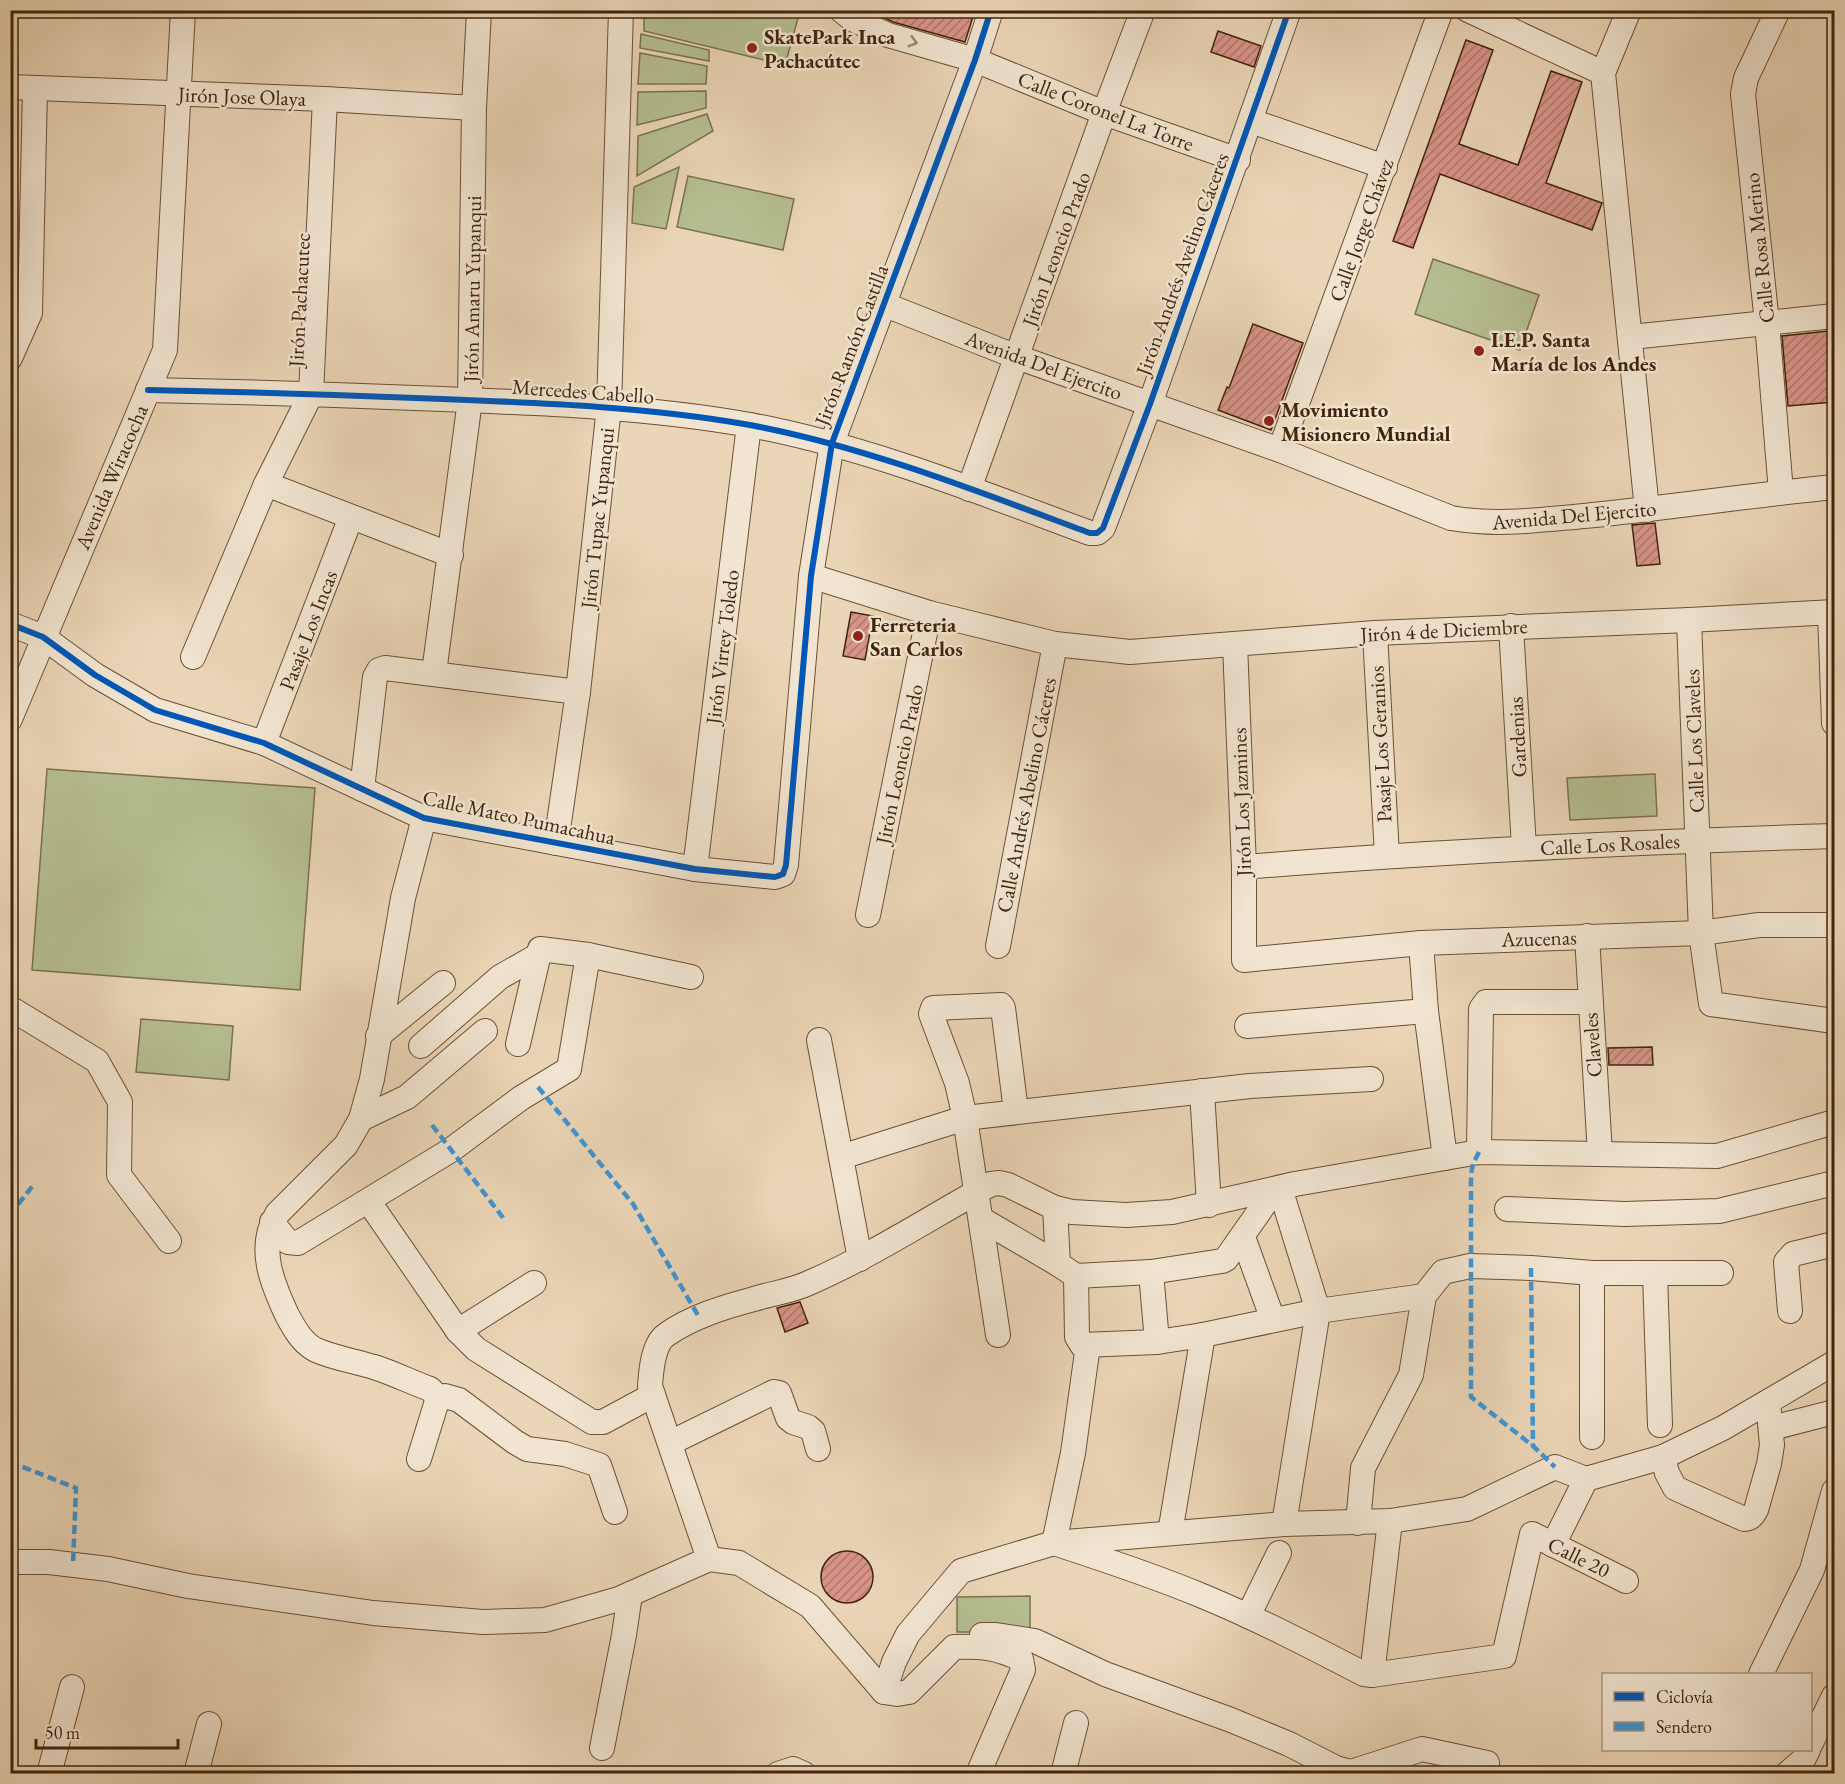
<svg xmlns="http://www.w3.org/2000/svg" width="1845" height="1784" font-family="'EB Garamond',serif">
<defs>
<pattern id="building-hatch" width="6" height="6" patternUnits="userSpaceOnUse" patternTransform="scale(1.5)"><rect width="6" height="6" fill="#d79388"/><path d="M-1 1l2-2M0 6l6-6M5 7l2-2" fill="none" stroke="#b0786d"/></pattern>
</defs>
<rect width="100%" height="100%" fill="#ead5b6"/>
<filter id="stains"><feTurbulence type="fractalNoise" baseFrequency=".00333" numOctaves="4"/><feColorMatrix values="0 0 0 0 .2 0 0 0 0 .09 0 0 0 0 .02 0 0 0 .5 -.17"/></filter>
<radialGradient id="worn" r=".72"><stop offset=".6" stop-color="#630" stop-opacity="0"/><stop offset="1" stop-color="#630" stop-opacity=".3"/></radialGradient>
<g fill="#b5be90" stroke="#7c714d" stroke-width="1.5">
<polygon points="644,11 644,10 800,11 785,65 644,31"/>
<polygon points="641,34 709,50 709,61 640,48"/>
<polygon points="640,53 707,66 706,84 638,84"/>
<polygon points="706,91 706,108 637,125 638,92"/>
<polygon points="707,114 713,131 637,176 638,136"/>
<polygon points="679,167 666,229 632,223 634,187"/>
<polygon points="688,176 794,199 783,250 677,227"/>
<polygon points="1433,259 1539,295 1520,350 1415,314"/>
<polygon points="47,769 315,788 300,990 32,970"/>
<polygon points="1655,774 1657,816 1570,820 1567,778"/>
<polygon points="141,1019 233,1026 229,1080 136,1072"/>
<polygon points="1030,1596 1030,1632 957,1632 957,1597"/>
</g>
<g fill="url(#building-hatch)" stroke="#42240a" stroke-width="1.5">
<polygon points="869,10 975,10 965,42 893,22"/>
<polygon points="1218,31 1261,46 1254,67 1211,52"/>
<polygon points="1466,40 1493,50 1459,144 1518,165 1551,71 1582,82 1546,183 1602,203 1592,230 1440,174 1413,248 1393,241"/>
<polygon points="1253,324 1303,343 1271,430 1218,410 1227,387 1229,388"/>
<polygon points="1828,331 1833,377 1834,377 1834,402 1788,406 1782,336"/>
<polygon points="1655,523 1660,564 1637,566 1632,525"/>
<polygon points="851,612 873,616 865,660 843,656"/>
<polygon points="1652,1047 1653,1065 1609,1065 1608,1048"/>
<polygon points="800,1302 808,1323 785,1332 777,1308"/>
<circle cx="847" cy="1577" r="26"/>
</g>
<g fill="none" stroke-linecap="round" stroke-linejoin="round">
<defs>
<g id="minor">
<polyline points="841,10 852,19 888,35 975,60 1104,113 1238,160"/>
<polyline points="1468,10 1603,73"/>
<polyline points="1629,10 1603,73 1647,510"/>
<polyline points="1778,10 1746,78 1743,94 1767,323 1781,492"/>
<polyline points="10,87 325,99 474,108"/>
<polyline points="1251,121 1385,167"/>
<path d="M883,304l134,53 263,93 171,68c45,8 88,2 133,-2 83,-8 167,-21 250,-29"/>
<polyline points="1631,337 1834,316"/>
<polyline points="10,358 30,313 35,88"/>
<path d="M148,390c98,2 196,5 294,9 103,4 206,8 308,26 117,22 229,67 340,108h7l6,-5 47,-124 139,-394"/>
<polyline points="1280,450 1441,10"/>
<polyline points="266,484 451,555"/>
<polyline points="969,489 1104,113 1143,10"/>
<polyline points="811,576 929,613 1055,644 1130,652 1375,633 1689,620 1834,612"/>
<polyline points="1830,613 1834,723"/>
<polyline points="1689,620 1701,933 1711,1004 1834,1021"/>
<polyline points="10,624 43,637 95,675 155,710 264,743 424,818 695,869 775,877 783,874 786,865 811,576 832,443 975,60 991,10"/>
<polyline points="1511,626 1524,848"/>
<polyline points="1375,633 1387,856"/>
<polyline points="1235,644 1244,867 1244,960 1421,943 1701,933 1759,925 1834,925"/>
<polyline points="193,657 266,484 311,394 325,99"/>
<polyline points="434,673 470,400 474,108 479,10"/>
<polyline points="10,719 165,350 183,10"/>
<polyline points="264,743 351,517"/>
<polyline points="362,789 375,677 379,670 385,668 578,692"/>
<polyline points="556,843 578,692 609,407 621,10"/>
<path d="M1244,867c197,-16 393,-25 590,-31"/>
<polyline points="695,869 749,425"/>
<polyline points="868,915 929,613"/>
<polyline points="1587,936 1600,1154"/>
<polyline points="1421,943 1426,1011 1445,1158"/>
<polyline points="998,946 1055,644"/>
<polyline points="10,1008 97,1061 120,1102 119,1175 169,1241"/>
<polyline points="1247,1026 1426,1011"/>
<polyline points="378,1036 443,983"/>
<polyline points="819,1040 860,1259"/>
<polyline points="518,1044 540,949 588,955 691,977"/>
<polyline points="421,1046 500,977 537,956"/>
<polyline points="1202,1091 1209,1205"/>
<polyline points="361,1119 407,1097 485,1031"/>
<polyline points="1479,1152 1481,1009 1486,1002 1589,1002"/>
<polyline points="841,1157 965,1118 1250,1086 1371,1079"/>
<polyline points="1280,1188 1318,1311 1284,1524"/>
<polyline points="369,1202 458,1331 476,1349 592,1422 603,1422 653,1395"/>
<polyline points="1055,1208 1058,1264"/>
<polyline points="1507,1209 1624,1214 1719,1211 1834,1183"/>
<polyline points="981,1219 1058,1264 1076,1276 1151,1272 1222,1261 1226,1259 1275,1189"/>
<polyline points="272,1222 288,1242 298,1243 451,1150 521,1098 569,1069 588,955"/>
<polyline points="1243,1237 1273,1320"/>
<polyline points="1151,1272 1157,1342"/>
<polyline points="1655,1274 1660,1425"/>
<polyline points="1076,1276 1077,1337 1082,1345 1157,1342 1203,1335 1318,1311 1424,1296 1443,1272 1470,1266 1531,1268 1592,1273 1721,1273"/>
<polyline points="1790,1311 1786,1262 1793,1254 1834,1244"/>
<polyline points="458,1331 534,1283"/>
<polyline points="998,1335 965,1118 957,1083 931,1014 933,1008 1001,1005 1003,1008 1016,1111"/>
<path d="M1088,1345l-15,108 -19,90c49,16 98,32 146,52 56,23 110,51 164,79l8,1 132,-19 28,-122 94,47"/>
<polyline points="437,1401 445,1396 459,1400 515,1442 527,1449 565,1454 599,1465 615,1512"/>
<polyline points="1772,1428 1834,1412"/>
<polyline points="1592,1437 1592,1273"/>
<polyline points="670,1443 774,1392 779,1393 788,1418 793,1422 808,1427 813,1431 818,1449"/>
<path d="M1663,1457l4,16 8,15 69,31c6,0 9,-3 12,-9l13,-46 3,-19 -4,-43"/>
<path d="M419,1459l18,-58 -2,-7 -5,-5c-19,-7 -37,-16 -56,-22 -19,-6 -40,-9 -58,-17 -14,-7 -22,-22 -29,-35 -15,-32 -30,-67 -10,-101l69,-69 15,-26 11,-40 31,-181 21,-80"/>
<polyline points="1358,1523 1363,1468 1411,1375 1424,1296"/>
<polyline points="1170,1533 1203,1335"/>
<polyline points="1553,1545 1586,1479"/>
<path d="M709,1559l-59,-173c1,-15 3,-42 16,-51 25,-18 58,-28 88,-36 19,-6 39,-8 57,-17 62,-27 120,-65 180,-98l8,-1 9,2 47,23 17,4 54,3 46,-3 123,-28 184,-32 238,4 117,-34"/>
<path d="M10,1562h39l59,7 80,17 185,27 110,9 62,-2 74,-21 90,-40 30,4 71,43 74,86 13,2 12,-2 45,-45c28,-1 41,0 67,12l2,11 -45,104"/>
<polyline points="1248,1616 1279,1553"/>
<polyline points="982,1635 996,1635 1035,1641 1105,1674 1231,1720 1289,1744 1336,1768 1351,1772 1422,1749 1487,1763"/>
<polyline points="1761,1674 1812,1570 1834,1491"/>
<polyline points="1372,1675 1390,1521"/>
<polyline points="884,1692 894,1662 908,1634 961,1571 1054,1543 1284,1524 1390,1521 1467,1509 1555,1467 1586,1479 1663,1457 1723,1428 1834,1363"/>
<polyline points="1810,1745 1834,1696"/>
<polyline points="602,1748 624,1635 630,1594"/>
<polyline points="49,1774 72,1687"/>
<polyline points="196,1774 209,1724"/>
<polyline points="778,1774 793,1769 804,1774"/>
<polyline points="1063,1774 1076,1723"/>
<polyline points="1787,1774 1803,1760 1808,1750"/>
</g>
</defs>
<use href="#minor" stroke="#6c5035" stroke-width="26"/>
<use href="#minor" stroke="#f1e4d0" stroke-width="24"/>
<g stroke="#3f95d2" stroke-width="4.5" stroke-dasharray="9 4.5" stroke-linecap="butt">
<polyline points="538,1087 633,1204 699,1317"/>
<polyline points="432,1125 504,1219"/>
<polyline points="1479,1152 1473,1164 1471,1174 1471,1397 1533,1446 1555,1467"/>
<polyline points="10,1215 34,1184"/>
<polyline points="1531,1268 1533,1446"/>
<polyline points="10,1462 76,1488 73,1565"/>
</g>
<defs>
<g id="cycleway">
<path d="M148,390c98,2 196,5 294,9 103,4 206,8 308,26 117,22 229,67 340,108h7l6,-5 47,-124 139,-394"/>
<polyline points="10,624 43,637 95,675 155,710 264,743 424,818 695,869 775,877 783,874 786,865 811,576 832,443 975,60 991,10"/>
</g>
</defs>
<use href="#cycleway" stroke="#f1e4d0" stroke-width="10"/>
<use href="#cycleway" stroke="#0057b8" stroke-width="6"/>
</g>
<defs><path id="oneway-chevron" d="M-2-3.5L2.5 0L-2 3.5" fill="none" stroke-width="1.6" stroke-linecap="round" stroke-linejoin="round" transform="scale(1.5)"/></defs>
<use stroke="#9a846d" href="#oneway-chevron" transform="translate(913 42) rotate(16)"/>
<g fill="#8f2418" stroke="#f1e4d0" stroke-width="2">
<circle cx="752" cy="48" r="6"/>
<circle cx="1479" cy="351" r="6"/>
<circle cx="1269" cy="421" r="6"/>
<circle cx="858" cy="636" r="6"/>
</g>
<g text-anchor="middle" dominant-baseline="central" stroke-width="5" stroke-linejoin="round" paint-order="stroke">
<g font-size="21" font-weight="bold" fill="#42240a" stroke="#f1e4d0" text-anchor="start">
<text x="764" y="36">SkatePark Inca<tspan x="764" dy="24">Pachacútec</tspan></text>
<text x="1491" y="339">I.E.P. Santa<tspan x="1491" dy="24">María de los Andes</tspan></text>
<text x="1281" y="409">Movimiento<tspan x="1281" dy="24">Misionero Mundial</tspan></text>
<text x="870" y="624">Ferreteria<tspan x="870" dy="24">San Carlos</tspan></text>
</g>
<g font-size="21" fill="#42240a" stroke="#f1e4d0">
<text transform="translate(242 96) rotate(2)">Jirón Jose Olaya</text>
<text transform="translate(1106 111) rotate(21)">Calle Coronel La Torre</text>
<text transform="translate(1361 230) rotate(-70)">Calle Jorge Chávez</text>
<text transform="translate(1759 248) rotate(-96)">Calle Rosa Merino</text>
<text transform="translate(1056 249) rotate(-70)">Jirón Leoncio Prado</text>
<text transform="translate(1182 264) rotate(-70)">Jirón Andrés Avelino Cáceres</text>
<text transform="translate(472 289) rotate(-89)">Jirón Amaru Yupanqui</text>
<text transform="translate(299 300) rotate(-87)">Jirón Pachacutec</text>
<text transform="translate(851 345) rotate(-69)">Jirón Ramón Castilla</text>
<text transform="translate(1044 365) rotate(20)">Avenida Del Ejercito</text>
<text transform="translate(583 391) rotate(4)">Mercedes Cabello</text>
<text transform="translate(111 477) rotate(-67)">Avenida Wiracocha</text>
<text transform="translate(1574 515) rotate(-5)">Avenida Del Ejercito</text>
<text transform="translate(597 518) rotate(-84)">Jirón Tupac Yupanqui</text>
<text transform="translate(308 630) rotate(-69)">Pasaje Los Incas</text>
<text transform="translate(1444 630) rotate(-3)">Jirón 4 de Diciembre</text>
<text transform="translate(722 647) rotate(-83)">Jirón Virrey Toledo</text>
<text transform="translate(1517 737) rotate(-93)">Gardenias</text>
<text transform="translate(1694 741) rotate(-92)">Calle Los Claveles</text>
<text transform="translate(1380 744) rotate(-93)">Pasaje Los Geranios</text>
<text transform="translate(899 764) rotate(-78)">Jirón Leoncio Prado</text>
<text transform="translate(1026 795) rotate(-79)">Calle Andrés Abelino Cáceres</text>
<text transform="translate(1241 802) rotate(-92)">Jirón Los Jazmines</text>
<text transform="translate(519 817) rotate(12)">Calle Mateo Pumacahua</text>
<text transform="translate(1610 844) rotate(-3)">Calle Los Rosales</text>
<text transform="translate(1539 938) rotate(-2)">Azucenas</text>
<text transform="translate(1592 1045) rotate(-94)">Claveles</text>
<text transform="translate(1579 1557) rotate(26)">Calle 20</text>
</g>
</g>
<rect width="1845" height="1784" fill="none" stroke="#ead5b6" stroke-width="36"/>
<rect x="12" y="12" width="1821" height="1760" fill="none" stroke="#42240a" stroke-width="3"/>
<rect x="18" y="18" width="1809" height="1748" fill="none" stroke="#42240a" stroke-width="1.5"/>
<rect x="1602" y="1673" width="210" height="78" fill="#f1e4d0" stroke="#ab9781" stroke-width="1.5"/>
<rect x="1614" y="1692" width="30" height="9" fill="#0057b8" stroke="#ab9781" stroke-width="1.5"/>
<text x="1656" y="1703" font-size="18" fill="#42240a">Ciclovía</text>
<rect x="1614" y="1722" width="30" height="9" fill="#3f95d2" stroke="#ab9781" stroke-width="1.5"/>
<text x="1656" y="1733" font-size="18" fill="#42240a">Sendero</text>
<path d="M36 1739v9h142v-9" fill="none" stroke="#42240a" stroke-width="3"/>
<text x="45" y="1739" font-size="18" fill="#42240a" stroke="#f1e4d0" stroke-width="4.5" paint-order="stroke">50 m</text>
<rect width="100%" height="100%" filter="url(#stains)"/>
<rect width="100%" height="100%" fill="url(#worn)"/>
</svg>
